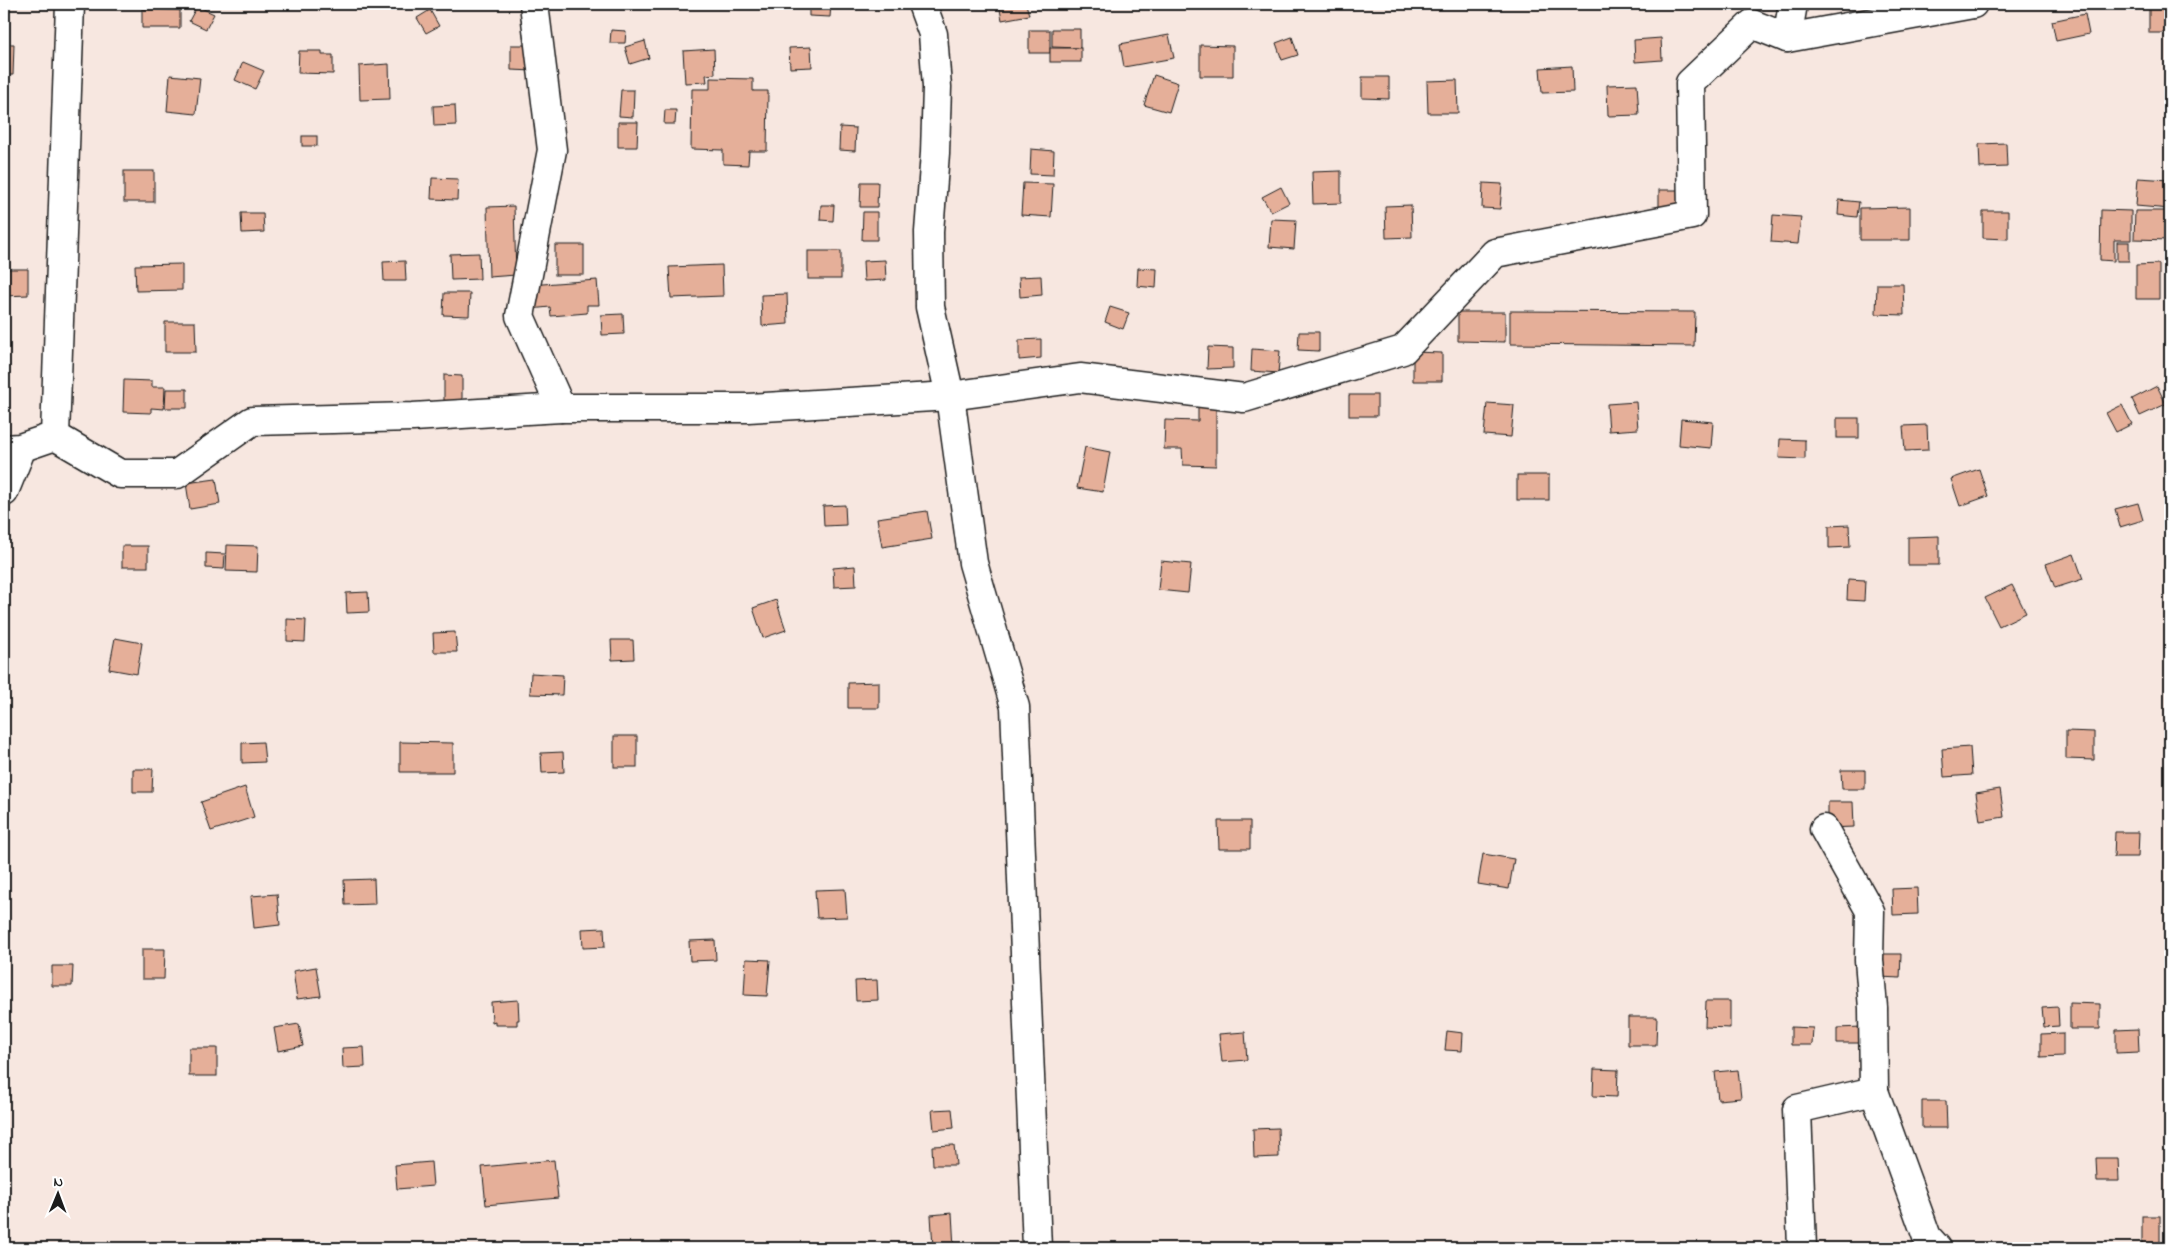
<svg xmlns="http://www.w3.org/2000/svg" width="2174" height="1252" font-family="'Indie Flower',sans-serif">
<rect width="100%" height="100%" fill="#f7e7e0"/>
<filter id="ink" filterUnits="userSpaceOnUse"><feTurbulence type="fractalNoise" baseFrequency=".02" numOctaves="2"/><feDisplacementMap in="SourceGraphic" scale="10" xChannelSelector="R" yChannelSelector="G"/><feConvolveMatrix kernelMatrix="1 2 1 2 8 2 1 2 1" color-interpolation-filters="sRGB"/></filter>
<g filter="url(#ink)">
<g fill="#e5af99" stroke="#1c1c1c">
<polygon points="164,4 194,4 194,8 164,6"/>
<polygon points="809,4 831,4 830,17 809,16"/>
<polygon points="999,4 1026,4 1029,15 1002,20"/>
<rect x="2149" y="4" width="21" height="29"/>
<polygon points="197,6 214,14 206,29 189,21"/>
<polygon points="142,9 180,10 180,28 142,28"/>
<polygon points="430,10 439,26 426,33 417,18"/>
<polygon points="2085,14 2089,34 2056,41 2052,21"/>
<polygon points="1052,29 1080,29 1080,48 1052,47"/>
<polygon points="611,30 626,31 625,43 610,43"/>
<rect x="1029" y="30" width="21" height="23"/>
<polygon points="1169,35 1174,58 1124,67 1120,44"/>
<polygon points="1292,37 1298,55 1282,60 1276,43"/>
<polygon points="1661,38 1662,60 1635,62 1634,40"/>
<polygon points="645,41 649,58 630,64 625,47"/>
<polygon points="4,44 14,44 13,75 4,75"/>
<polygon points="511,45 536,45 534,71 511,70"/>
<polygon points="1200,45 1233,46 1233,76 1200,76"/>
<polygon points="811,47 812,67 790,68 789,48"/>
<rect x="1050" y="48" width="31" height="14"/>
<polygon points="714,49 715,74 706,75 707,82 685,83 683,51"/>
<polygon points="299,51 322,51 322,55 333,55 333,74 298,73"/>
<polygon points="243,62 264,71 255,89 235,80"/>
<polygon points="389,64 390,99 360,100 359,66"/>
<polygon points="1572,66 1573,92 1542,93 1540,68"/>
<polygon points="170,75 200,78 196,114 167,111"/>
<polygon points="1154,75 1178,83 1169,112 1144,105"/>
<polygon points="1362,77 1389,77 1389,99 1362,98"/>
<polygon points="710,78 753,79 753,91 768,91 767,151 749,151 748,165 723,164 723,150 691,149 692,89 710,89"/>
<polygon points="1457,80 1458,113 1428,113 1427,81"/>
<polygon points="1637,84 1639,115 1608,116 1607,85"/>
<polygon points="621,90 634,90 633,117 619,116"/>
<polygon points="455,105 456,125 434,126 433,106"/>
<polygon points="665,110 676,110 675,124 664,124"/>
<polygon points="618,122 638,122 637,147 618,147"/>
<polygon points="840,127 856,128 855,151 839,150"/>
<rect x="302" y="136" width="15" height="10"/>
<polygon points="2006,143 2007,167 1980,168 1979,144"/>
<polygon points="1031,149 1054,151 1053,175 1030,174"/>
<rect x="124" y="171" width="30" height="31"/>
<polygon points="1341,171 1341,203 1313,204 1312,172"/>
<polygon points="432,178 458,179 457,200 431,199"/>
<polygon points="2138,178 2170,180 2170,209 2136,206"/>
<polygon points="861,182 878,182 877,207 860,207"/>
<polygon points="1023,183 1053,184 1051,217 1021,215"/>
<polygon points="1483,183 1502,184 1500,209 1482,208"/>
<polygon points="1281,187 1289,203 1271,212 1262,197"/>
<rect x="1659" y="190" width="22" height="19"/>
<polygon points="1839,200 1859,202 1857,217 1838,215"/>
<polygon points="821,205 834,205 833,221 820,220"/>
<polygon points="1411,205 1412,237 1386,238 1385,206"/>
<polygon points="514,206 516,275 489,277 487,207"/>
<polygon points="1910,207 1910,240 1860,240 1860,208"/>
<polygon points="2101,210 2131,211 2131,240 2114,240 2114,261 2100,260"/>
<polygon points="1983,211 2008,211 2008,239 1983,238"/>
<polygon points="2135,211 2170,211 2170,240 2134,239"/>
<polygon points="863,212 877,212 877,240 862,240"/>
<polygon points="241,213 263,213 264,232 242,233"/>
<polygon points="1773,215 1801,217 1798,244 1771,242"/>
<polygon points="1271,219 1296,220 1294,249 1269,247"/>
<rect x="2117" y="242" width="12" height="19"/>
<rect x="555" y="245" width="29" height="30"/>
<rect x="808" y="251" width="33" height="28"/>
<polygon points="479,253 480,279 451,280 450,254"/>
<polygon points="885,260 886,280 864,281 863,261"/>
<polygon points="405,261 406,281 384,281 383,262"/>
<polygon points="182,264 182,290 136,291 135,265"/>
<polygon points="2159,264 2159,299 2136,299 2136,265"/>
<polygon points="722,265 723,296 671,298 669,267"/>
<polygon points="1138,268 1157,269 1156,288 1137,286"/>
<polygon points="4,269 28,269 28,295 4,296"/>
<polygon points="1041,276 1042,295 1020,297 1019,277"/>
<polygon points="597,280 599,305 587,305 587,313 551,316 550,307 530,309 529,285"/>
<polygon points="1877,284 1903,284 1904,315 1876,314"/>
<polygon points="444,293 470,293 469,316 443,315"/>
<polygon points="787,294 788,324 762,326 761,295"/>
<polygon points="1110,307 1129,313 1123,329 1105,322"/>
<polygon points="1510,311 1695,312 1694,346 1510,344"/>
<polygon points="1458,312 1505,312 1505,342 1458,341"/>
<polygon points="623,314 624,334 602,335 601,315"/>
<polygon points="165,322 195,322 196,352 165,352"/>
<polygon points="1299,332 1319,332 1319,351 1298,350"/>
<polygon points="1041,339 1041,358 1019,360 1019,340"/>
<polygon points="1208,347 1233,348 1233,368 1207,369"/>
<polygon points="1252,349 1280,351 1278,373 1251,371"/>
<polygon points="1413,352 1442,353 1442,381 1413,381"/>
<polygon points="444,375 462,376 462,401 444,401"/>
<polygon points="124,380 152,381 152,387 165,387 164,409 151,408 151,413 123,412"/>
<polygon points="2157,386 2166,404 2140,416 2132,399"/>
<polygon points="166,389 187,389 187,408 165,408"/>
<rect x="1349" y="395" width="28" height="21"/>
<polygon points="1636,402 1638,429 1609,431 1607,404"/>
<polygon points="1487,403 1514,405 1511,437 1484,435"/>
<polygon points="2122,405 2132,424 2116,432 2106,413"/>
<polygon points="1198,407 1216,408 1216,466 1183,465 1182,449 1164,449 1165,420 1198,421"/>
<rect x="1837" y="418" width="22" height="20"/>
<polygon points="1681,419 1713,422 1711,448 1679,445"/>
<polygon points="1927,425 1928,450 1905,451 1903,426"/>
<polygon points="1780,439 1805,440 1805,459 1779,458"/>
<polygon points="1085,447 1110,452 1103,492 1077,488"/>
<polygon points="1979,469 1988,496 1960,506 1951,479"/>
<rect x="1517" y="475" width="32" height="25"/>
<polygon points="216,479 220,504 190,509 186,483"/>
<polygon points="2138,503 2143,520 2120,527 2115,509"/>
<polygon points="845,505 846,525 824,526 823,506"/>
<polygon points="927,511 932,539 882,547 877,518"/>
<polygon points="1849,525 1850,547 1829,548 1829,526"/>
<polygon points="1939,536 1939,565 1908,565 1908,537"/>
<polygon points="227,545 258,546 257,572 226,571"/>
<rect x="122" y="546" width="26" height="21"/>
<polygon points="206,553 225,554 224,569 206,568"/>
<polygon points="2074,554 2083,579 2055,588 2046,564"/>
<polygon points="1161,561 1191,564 1188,593 1158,590"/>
<polygon points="855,566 856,586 834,587 833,568"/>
<polygon points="1848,579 1865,580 1864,601 1847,600"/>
<polygon points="2012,585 2026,613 1999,626 1985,598"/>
<polygon points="368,592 369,612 347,613 346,593"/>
<polygon points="776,600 786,630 763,638 753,608"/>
<polygon points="287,619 306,620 305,642 287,641"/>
<polygon points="455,632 457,652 434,652 433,633"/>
<polygon points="115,638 142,643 137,674 109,669"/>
<polygon points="611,640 633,640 634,659 612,660"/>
<polygon points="531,673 563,675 562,695 530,694"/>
<polygon points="879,682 879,708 848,708 848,683"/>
<polygon points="2066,731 2094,732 2094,760 2066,759"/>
<rect x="614" y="736" width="23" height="31"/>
<polygon points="263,742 265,762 242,763 242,743"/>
<polygon points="400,742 453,743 453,772 400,772"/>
<polygon points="1970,747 1972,775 1944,777 1942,749"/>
<polygon points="563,752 564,772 542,773 541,753"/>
<polygon points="133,769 153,769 152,792 133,792"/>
<polygon points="1841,770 1865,770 1865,789 1842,789"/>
<polygon points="245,787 254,817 211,831 201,802"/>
<polygon points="2000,789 2004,817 1980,821 1976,793"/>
<polygon points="1828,802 1853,802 1854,827 1828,828"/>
<polygon points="1218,821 1250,821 1250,849 1219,849"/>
<polygon points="2115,832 2139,832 2138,857 2114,857"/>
<polygon points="1483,854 1514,859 1509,889 1478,884"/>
<polygon points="374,879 375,904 345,905 344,880"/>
<polygon points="1917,888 1918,914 1893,915 1892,889"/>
<polygon points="845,889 847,917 817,918 815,890"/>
<polygon points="277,894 280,925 254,928 251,896"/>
<polygon points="604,928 605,947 583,948 582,929"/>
<polygon points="715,940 716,960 690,961 689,941"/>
<polygon points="142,949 165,949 164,979 142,979"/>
<polygon points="1879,954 1901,954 1900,978 1879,977"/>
<polygon points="746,959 770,960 767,996 744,995"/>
<polygon points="52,966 73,966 72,986 52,986"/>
<polygon points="316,967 321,996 297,999 293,971"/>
<polygon points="877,980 878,1000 856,1001 855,981"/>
<polygon points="518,1000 519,1020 517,1020 517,1025 495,1025 495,1021 492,1022 491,1002"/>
<polygon points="1706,1001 1730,1001 1730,1028 1705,1027"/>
<polygon points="2070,1003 2100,1004 2100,1029 2070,1029"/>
<polygon points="2058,1007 2059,1026 2044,1027 2042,1008"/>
<polygon points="1628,1017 1657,1017 1656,1045 1628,1045"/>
<polygon points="299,1024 303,1046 278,1051 274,1028"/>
<polygon points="1791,1027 1813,1028 1812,1045 1791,1045"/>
<polygon points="1862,1027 1862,1043 1837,1043 1837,1028"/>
<polygon points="2138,1029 2139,1052 2116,1053 2116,1030"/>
<polygon points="1447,1031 1463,1033 1462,1051 1445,1050"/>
<polygon points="1245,1032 1247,1060 1222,1062 1219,1034"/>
<polygon points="2063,1033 2063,1056 2041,1057 2041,1034"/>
<polygon points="364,1047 365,1067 343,1068 342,1048"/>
<rect x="189" y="1048" width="28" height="28"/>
<polygon points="1594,1069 1618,1070 1617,1097 1593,1096"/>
<polygon points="1738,1070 1741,1098 1718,1100 1715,1072"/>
<polygon points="1922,1101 1946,1101 1947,1128 1922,1128"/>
<polygon points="952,1109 954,1128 934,1130 932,1110"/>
<polygon points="1278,1128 1279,1157 1254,1158 1253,1129"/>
<polygon points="954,1145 956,1165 933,1165 932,1146"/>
<polygon points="2096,1158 2118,1158 2119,1181 2097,1181"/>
<polygon points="554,1160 558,1198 486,1205 482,1167"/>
<polygon points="431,1162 433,1186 397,1189 395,1165"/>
<polygon points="952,1213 954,1248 933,1248 931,1215"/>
<rect x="2142" y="1216" width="18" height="28"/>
</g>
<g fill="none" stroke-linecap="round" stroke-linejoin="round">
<defs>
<g id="minor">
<polyline points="534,4 552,150 520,316 561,408 748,408 950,396 1080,378 1244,398 1403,350 1495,253 1692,215 1690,83 1752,24 1787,38 1793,4"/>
<polyline points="922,4 933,34 937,87 935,153 929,232 930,307 950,396 973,563 1015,707 1037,1248"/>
<polyline points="1787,38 1973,4"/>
<polyline points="55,436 120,474 177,474 252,421 413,417 561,408"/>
<polyline points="4,449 20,448 55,436 70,4"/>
<polyline points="4,492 19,455"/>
<polyline points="1824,829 1870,911 1869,960 1873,1008 1874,1091 1927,1237 1937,1248"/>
<polyline points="1802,1248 1797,1109 1874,1091"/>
</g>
</defs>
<use href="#minor" stroke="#1c1c1c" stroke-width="31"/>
<use href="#minor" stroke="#fff" stroke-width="28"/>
</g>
</g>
<rect width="2174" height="1252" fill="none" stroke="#fff" stroke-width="20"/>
<rect x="10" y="10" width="2154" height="1232" fill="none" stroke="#1c1c1c" stroke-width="2" filter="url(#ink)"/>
<g transform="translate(58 1194) rotate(1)" stroke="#ffffff" stroke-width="4" paint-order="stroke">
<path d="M0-4L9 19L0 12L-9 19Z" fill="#1c1c1c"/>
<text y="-8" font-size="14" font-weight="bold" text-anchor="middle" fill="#1c1c1c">N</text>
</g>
</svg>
